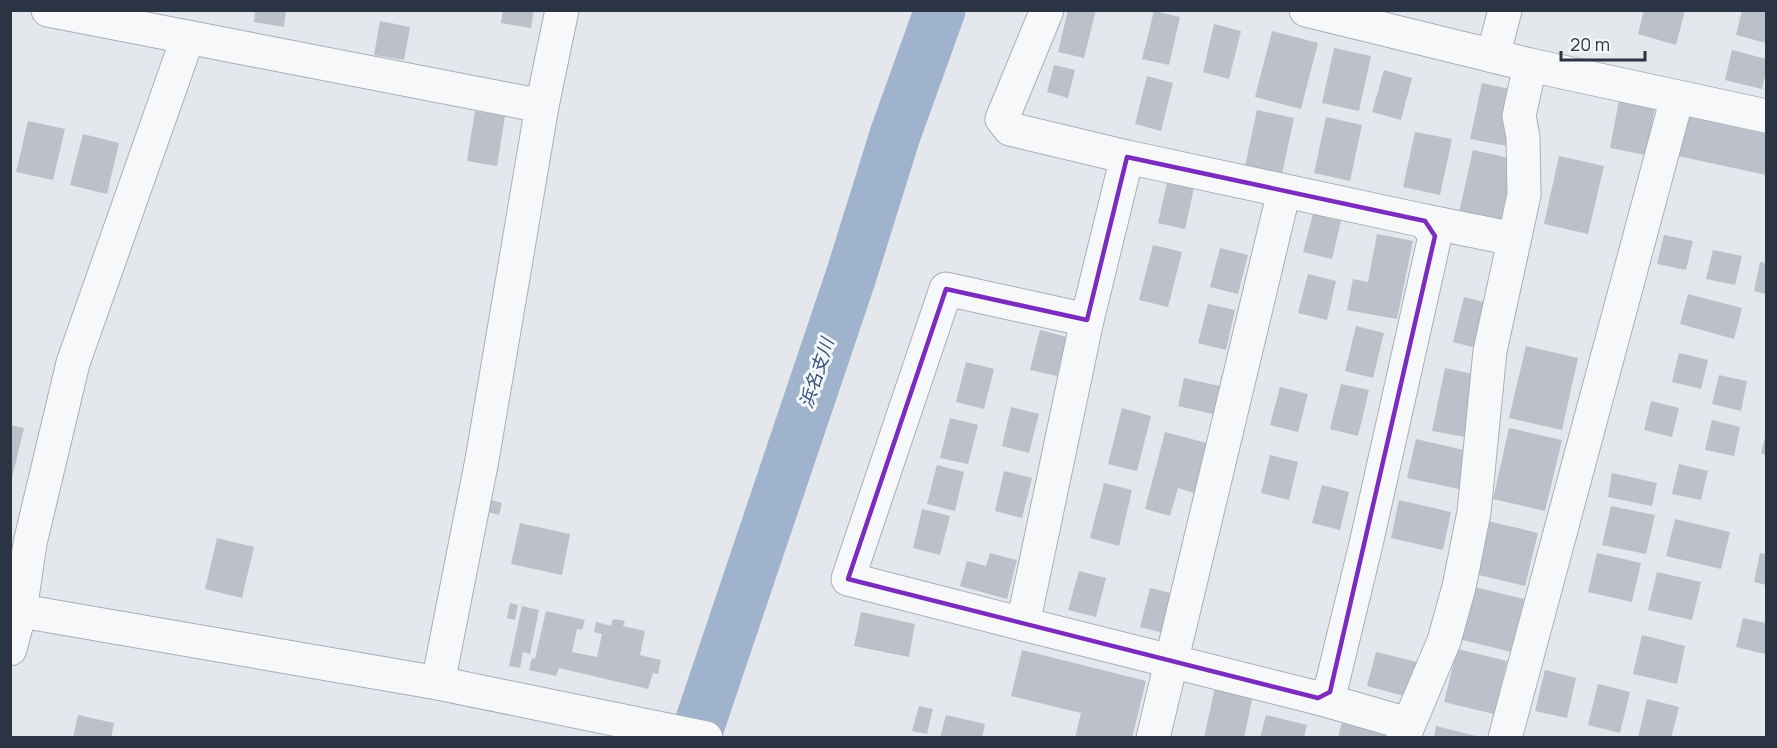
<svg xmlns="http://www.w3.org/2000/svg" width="1777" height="748" font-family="Manrope,'Noto Sans JP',sans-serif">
<rect width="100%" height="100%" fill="#e4e7ec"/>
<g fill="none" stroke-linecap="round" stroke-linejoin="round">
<polyline stroke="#9fb4cc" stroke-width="51" points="695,738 851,276 895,135 940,10"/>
</g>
<g fill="#bbc0ca">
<polygon points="255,10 286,10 284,27 254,22"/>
<polygon points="503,10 534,10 531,28 501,23"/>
<polygon points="1068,10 1096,10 1084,58 1058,52"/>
<polygon points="1644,10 1685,10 1676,45 1638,34"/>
<polygon points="1742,10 1766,11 1766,43 1736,35"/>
<polygon points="1154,11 1180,17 1169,65 1142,59"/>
<polygon points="380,21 410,27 404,60 374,55"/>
<polygon points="1214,24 1241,31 1229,79 1203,72"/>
<polygon points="1272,31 1318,43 1301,109 1255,97"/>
<polygon points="1334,48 1371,56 1359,111 1322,103"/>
<polygon points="1732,50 1766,59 1766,72 1762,89 1725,80"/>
<polygon points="1054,65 1075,70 1068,98 1047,92"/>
<polygon points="1384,70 1412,78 1401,120 1372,112"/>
<polygon points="1147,76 1173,83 1161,131 1135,124"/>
<polygon points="1482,83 1519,91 1507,146 1470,139"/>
<polygon points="1620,95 1656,102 1646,155 1610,148"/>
<polygon points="1257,110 1294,118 1282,174 1245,166"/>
<polygon points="475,111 505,116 497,166 467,161"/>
<polygon points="1687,116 1766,134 1766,175 1678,156"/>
<polygon points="1326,117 1362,125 1350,181 1314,173"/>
<polygon points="28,121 65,129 53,180 16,172"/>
<polygon points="1415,132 1452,139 1440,195 1403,187"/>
<polygon points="83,134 119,143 107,194 70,185"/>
<polygon points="1473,150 1518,160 1502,228 1458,217"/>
<polygon points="1559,156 1604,166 1588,234 1544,224"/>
<polygon points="1167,182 1194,188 1185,229 1158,223"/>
<polygon points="1313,214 1341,221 1332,259 1303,252"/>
<polygon points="1377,234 1413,241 1397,319 1347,310 1353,279 1368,282"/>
<polygon points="1664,235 1693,241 1686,270 1657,264"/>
<polygon points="1153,245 1182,252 1168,307 1139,300"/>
<polygon points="1220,248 1248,255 1238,294 1210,287"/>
<polygon points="1713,250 1742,256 1735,285 1706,279"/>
<polygon points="1760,262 1766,263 1766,294 1754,291"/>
<polygon points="1308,274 1336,281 1327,320 1298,313"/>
<polygon points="1688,294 1742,308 1734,339 1680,324"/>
<polygon points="1464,297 1492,304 1480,349 1453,342"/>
<polygon points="1208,304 1235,310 1226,350 1198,343"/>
<polygon points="1356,326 1384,333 1373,378 1345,371"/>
<polygon points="1040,330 1067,337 1057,376 1030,370"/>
<polygon points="1526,346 1578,358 1562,430 1509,418"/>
<polygon points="1679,353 1708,360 1701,389 1672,382"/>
<polygon points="966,362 994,369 984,409 956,402"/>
<polygon points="1445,368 1482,376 1470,438 1432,431"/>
<polygon points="1719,375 1747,381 1741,411 1712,404"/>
<polygon points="1184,378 1224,387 1217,415 1178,406"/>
<polygon points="1341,384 1369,390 1358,436 1330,429"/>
<polygon points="1280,387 1308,394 1298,432 1270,425"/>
<polygon points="1651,401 1679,408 1672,437 1644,430"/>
<polygon points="1011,407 1039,414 1029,453 1002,446"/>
<polygon points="1122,408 1151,416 1137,471 1108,464"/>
<polygon points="950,418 978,425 968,464 940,458"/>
<polygon points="1712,420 1740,427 1734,456 1705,450"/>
<polygon points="10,425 24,428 11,482 10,482"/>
<polygon points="1509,428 1562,440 1545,511 1493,499"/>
<polygon points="1165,432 1210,444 1197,494 1178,488 1170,516 1145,509"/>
<polygon points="1766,434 1766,455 1761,453"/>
<polygon points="1416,439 1468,451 1459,489 1407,478"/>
<polygon points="1270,455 1298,462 1289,500 1261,493"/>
<polygon points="1679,464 1708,471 1701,500 1672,494"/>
<polygon points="937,465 964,472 955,511 927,504"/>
<polygon points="1004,471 1032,478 1022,518 995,511"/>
<polygon points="1612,473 1657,483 1652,506 1608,497"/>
<polygon points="1104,483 1132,490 1119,546 1090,538"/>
<polygon points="1322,485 1349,492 1340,530 1312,523"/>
<polygon points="487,499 502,503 499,515 484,511"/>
<polygon points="1399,500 1451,512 1443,550 1391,538"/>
<polygon points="1611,506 1655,515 1646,554 1602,545"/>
<polygon points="922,509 950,516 940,555 913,548"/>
<polygon points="1675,519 1730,532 1721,569 1666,556"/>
<polygon points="1488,521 1538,533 1525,586 1475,574"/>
<polygon points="520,523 570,534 562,575 511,564"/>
<polygon points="217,538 254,547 242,598 205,589"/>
<polygon points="990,553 1017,560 1007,599 960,586 967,561 986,566"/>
<polygon points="1597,553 1641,563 1632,602 1588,592"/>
<polygon points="1760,553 1766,554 1766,585 1754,582"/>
<polygon points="1079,571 1106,578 1096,617 1068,610"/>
<polygon points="1657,572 1701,582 1692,620 1648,610"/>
<polygon points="1474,587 1524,599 1512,652 1462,640"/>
<polygon points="1150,588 1178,595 1168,634 1140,627"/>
<polygon points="510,603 518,605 515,620 507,618"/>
<polygon points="522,606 539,610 530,654 523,652 520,668 509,666"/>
<polygon points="546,611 585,620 582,630 577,629 572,652 597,657 602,634 594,632 596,622 611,626 613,619 625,621 623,626 645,631 640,655 661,660 658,674 653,673 648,689 559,668 556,676 529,670 532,658 535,659"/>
<polygon points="861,612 915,624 909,657 854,646"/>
<polygon points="1743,618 1766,623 1766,646 1765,654 1736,647"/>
<polygon points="1642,635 1685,646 1677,684 1633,674"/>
<polygon points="1457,649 1507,661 1494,714 1444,702"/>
<polygon points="1022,650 1146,681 1132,738 1075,738 1081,713 1011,696"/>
<polygon points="1376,652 1417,662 1408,697 1367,686"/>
<polygon points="1545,670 1576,678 1567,718 1535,711"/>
<polygon points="1598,684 1630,692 1620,733 1588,725"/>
<polygon points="1215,687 1253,695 1244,738 1204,738"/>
<polygon points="1647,699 1679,707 1671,738 1638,738"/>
<polygon points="919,706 933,709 927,734 912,731"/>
<polygon points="78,715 114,723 111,738 73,738"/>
<polygon points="946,715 985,724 982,738 940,738"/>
<polygon points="1266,715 1307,725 1304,738 1260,738"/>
<polygon points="1342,722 1392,734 1391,738 1338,738"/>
<polygon points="1436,726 1480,737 1480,738 1434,738"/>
</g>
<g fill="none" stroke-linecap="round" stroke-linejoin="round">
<defs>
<g id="minor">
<polyline points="48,10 542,106"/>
<polyline points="1047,10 1002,119 1010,129 1127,157"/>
<polyline points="1306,10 1530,65 1766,116"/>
<polyline points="1493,56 1505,10"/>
<polygon points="1127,157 1425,221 1435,236 1366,544 1330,692 1318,698 1023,624 1087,320"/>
<polyline points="1425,221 1514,239"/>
<polyline points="10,609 438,683 706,738"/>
<polyline points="1023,624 848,579 946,289 1087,320"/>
<polyline points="10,649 20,611 30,543 73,363 188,37"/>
<polyline points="438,683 482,460 542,106 562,10"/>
<polyline points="1318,698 1408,724"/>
<polyline points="1153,738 1284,191"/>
<polyline points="1403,738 1444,641 1459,587 1474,512 1490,351 1524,195 1523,137 1519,116 1530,65"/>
<polyline points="1505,738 1677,98"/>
</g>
</defs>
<use href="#minor" stroke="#a9aeb7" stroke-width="35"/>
<use href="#minor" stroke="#f7f8fa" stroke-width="33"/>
</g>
<path fill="none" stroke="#7b2cbf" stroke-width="4.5" stroke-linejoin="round" d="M1127,157l298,64 10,15 -105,456 -12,6 -470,-119 98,-290 141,31z"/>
<g text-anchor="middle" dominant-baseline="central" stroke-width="6" stroke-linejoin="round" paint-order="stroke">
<g font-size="18" font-style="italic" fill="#34527a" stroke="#f4f6f9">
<text transform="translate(816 373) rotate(-72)">浜名支川</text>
</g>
</g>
<rect width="1777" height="748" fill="none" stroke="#2b3445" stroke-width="24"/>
<path d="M1561 51v9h84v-9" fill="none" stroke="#2b3445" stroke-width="3"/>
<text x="1570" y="51" font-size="18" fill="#2b3445" stroke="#f4f6f9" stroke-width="4.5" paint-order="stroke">20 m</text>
</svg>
